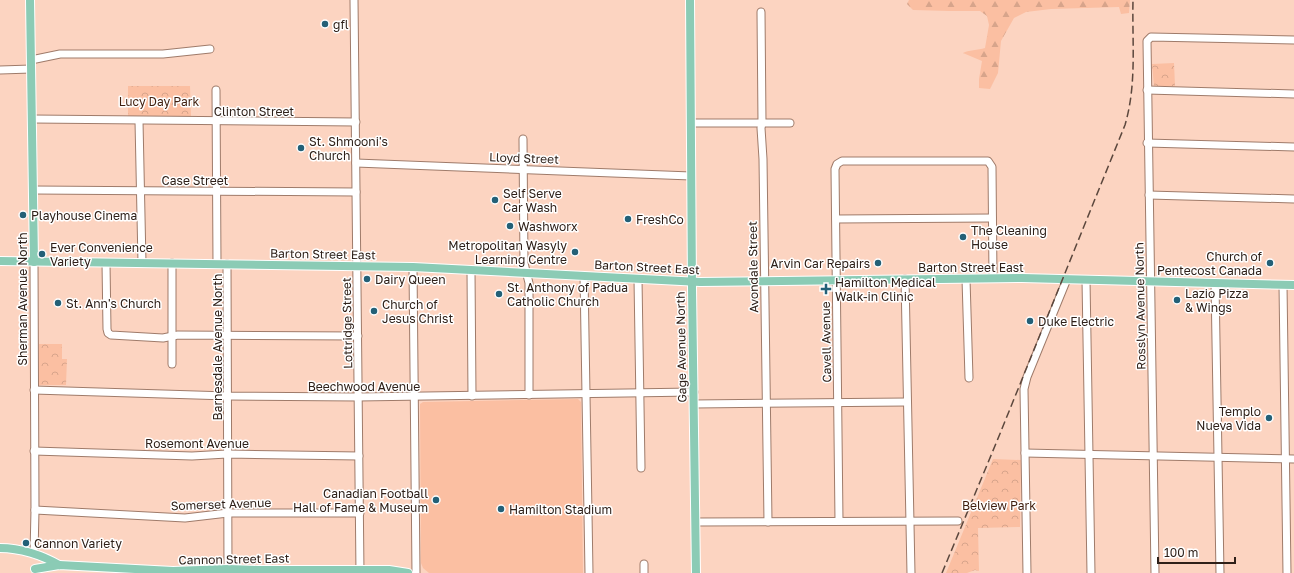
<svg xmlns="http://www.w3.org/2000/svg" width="1294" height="573" font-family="'Golos Text',sans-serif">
<defs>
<pattern id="forest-firs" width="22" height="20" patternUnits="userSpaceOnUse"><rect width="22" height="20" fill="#fbbfa2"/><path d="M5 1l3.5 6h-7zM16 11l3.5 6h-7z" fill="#d7a48b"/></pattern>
<pattern id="park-crowns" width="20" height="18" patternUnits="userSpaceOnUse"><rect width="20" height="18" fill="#fbbfa2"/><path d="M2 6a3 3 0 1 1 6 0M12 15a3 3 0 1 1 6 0" fill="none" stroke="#d7a48b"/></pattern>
</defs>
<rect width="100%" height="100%" fill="#fcd4c1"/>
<path fill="url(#forest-firs)" d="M909,0h221l-1,13 -8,1 -2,-7 -68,2 -25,3 -12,6 -13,23 -3,32 -8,16 -11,-1v-9l3,-18 -19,-8c5,-3 15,-3 22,-5l4,-23 -2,-9 -7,-5h-31l-36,-1 -6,-6z"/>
<g fill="url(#park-crowns)">
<polygon points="1174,63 1175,86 1154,86 1152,64"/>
<polygon points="128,86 190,86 191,116 128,116"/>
<polygon points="39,344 62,344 62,359 67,359 66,385 39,385"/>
<polygon points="993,459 1021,460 1020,527 978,528 979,571 975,570 967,573 946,573"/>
</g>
<polygon fill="#fbbfa2" points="578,399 581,402 583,573 429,573 423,568 421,563 420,404 423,402"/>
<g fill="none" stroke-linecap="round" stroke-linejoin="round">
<defs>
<g id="minor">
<polyline points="354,0 360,573"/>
<polyline points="761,12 762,123 761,128 763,159 768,522"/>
<polyline points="31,60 60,54 163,54 210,49"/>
<polyline points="0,70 31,69"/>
<polyline points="216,90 217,264"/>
<polyline points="1147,90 1294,94"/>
<polyline points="32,119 356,122"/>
<polyline points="139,121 142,263"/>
<polyline points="692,123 790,123"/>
<polyline points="523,139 524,263 529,283 529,395"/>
<polyline points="1147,143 1294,147"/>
<polyline points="356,163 691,176"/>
<polyline points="33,190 356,192"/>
<polyline points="1149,195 1294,199"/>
<polyline points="836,219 992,218"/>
<polyline points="34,262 35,510 34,554"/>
<polyline points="106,263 107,329 108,333 111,335 163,338 178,335 358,336"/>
<polyline points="227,264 228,573"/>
<polyline points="413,267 416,573"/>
<polyline points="471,271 472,396"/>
<polyline points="584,276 589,573"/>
<polyline points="638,279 641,468"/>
<polyline points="905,279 911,573"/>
<polyline points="966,279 969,378"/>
<polyline points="1086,280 1091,573"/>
<polyline points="1215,283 1220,573"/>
<polyline points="1283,285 1287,573"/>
<polyline points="172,364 172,263"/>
<polyline points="34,390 228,396 358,397 694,392"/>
<polyline points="694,404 907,402"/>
<polyline points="34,451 192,456 227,454 359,456"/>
<polyline points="1025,453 1294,459"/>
<polyline points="35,510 185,518 228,513 360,513"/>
<polyline points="839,521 835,169 837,164 842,161 988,161 992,167 993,278"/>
<polyline points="696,522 958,521"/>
<polyline points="644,573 644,564"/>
<polyline points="1027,573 1024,389 1027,377 1067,279"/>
<polyline points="1155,573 1147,41 1151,37 1294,40"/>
</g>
<g id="major">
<polyline points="30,0 34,262"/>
<polyline points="690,0 692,288 696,573"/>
<polyline points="0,261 413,267 700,282 1022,278 1294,285"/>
<path d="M0,548c20,0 42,7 59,17"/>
<polyline points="35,569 59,565 173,571 228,569 258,570 389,570 408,573"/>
</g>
</defs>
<use href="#minor" stroke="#9f7b6a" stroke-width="9"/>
<use href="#major" stroke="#fff" stroke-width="10"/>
<use href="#minor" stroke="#fff" stroke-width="7"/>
<use href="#major" stroke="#8bcbb5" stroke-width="8"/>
<path stroke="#5b473d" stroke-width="1.5" stroke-dasharray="8 4" stroke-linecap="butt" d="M942,573l55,-132 128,-316c12,-41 7,-83 8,-125"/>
</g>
<g fill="#236077" stroke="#fff" stroke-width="1.5">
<circle cx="325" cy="24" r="4"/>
<circle cx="301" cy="148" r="4"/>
<circle cx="495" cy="200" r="4"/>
<circle cx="23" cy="215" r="4"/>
<circle cx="628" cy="219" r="4"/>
<circle cx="510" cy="226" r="4"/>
<circle cx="963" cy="237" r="4"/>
<circle cx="575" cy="252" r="4"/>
<circle cx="42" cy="254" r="4"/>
<circle cx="878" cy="263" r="4"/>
<circle cx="1270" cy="263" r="4"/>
<circle cx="367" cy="279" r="4"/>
<path d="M824 283h4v4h4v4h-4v4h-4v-4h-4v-4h4z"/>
<circle cx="499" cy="294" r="4"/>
<circle cx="1177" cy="300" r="4"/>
<circle cx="58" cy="303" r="4"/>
<circle cx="374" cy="311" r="4"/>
<circle cx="1030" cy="321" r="4"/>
<circle cx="1269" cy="418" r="4"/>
<circle cx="436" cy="500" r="4"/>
<circle cx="501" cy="509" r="4"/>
<circle cx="26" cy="543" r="4"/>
</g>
<g text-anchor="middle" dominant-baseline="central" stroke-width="3" stroke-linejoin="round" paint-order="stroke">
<g font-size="12" fill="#2e2019" stroke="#fff" text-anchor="start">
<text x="333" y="24">gfl</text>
<text x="309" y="141">St. Shmooni's<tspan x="309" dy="14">Church</tspan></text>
<text x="503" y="193">Self Serve<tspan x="503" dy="14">Car Wash</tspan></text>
<text x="31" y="215">Playhouse Cinema</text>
<text x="636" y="219">FreshCo</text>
<text x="518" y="226">Washworx</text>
<text x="971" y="230">The Cleaning<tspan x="971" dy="14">House</tspan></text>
<text x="567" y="245" text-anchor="end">Metropolitan Wasyly<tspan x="567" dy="14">Learning Centre</tspan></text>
<text x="50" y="247">Ever Convenience<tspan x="50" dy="14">Variety</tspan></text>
<text x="1262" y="256" text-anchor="end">Church of<tspan x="1262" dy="14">Pentecost Canada</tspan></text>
<text x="870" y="263" text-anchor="end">Arvin Car Repairs</text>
<text x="375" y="279">Dairy Queen</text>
<text x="835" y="282">Hamilton Medical<tspan x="835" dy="14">Walk-in Clinic</tspan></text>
<text x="507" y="287">St. Anthony of Padua<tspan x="507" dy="14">Catholic Church</tspan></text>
<text x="1185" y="293">Lazio Pizza<tspan x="1185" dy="14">&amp; Wings</tspan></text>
<text x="66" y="303">St. Ann's Church</text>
<text x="382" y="304">Church of<tspan x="382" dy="14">Jesus Christ</tspan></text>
<text x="1038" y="321">Duke Electric</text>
<text x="1261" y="411" text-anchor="end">Templo<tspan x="1261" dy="14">Nueva Vida</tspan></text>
<text x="428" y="493" text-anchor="end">Canadian Football<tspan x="428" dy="14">Hall of Fame &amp; Museum</tspan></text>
<text x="509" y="509">Hamilton Stadium</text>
<text x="34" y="543">Cannon Variety</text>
</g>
<g font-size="12" fill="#401f0f" stroke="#fff">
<text x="159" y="101">Lucy Day Park</text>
<text x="999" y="505">Belview Park</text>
</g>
<g font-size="12" fill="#2e2019" stroke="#fff">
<text x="254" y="111">Clinton Street</text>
<text transform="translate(524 158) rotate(2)">Lloyd Street</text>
<text x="195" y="180">Case Street</text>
<text transform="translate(323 254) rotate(1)">Barton Street East</text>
<text transform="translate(647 267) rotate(3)">Barton Street East</text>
<text transform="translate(753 267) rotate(-91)">Avondale Street</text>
<text x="971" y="267">Barton Street East</text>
<text transform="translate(22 299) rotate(-90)">Sherman Avenue North</text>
<text transform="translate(1140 306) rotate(-91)">Rosslyn Avenue North</text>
<text transform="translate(347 323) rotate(-91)">Lottridge Street</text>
<text transform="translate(826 342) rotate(-91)">Cavell Avenue</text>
<text transform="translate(217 347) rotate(-90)">Barnesdale Avenue North</text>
<text transform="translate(681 347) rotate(-91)">Gage Avenue North</text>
<text x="364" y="386">Beechwood Avenue</text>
<text x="197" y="443">Rosemont Avenue</text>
<text transform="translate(221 504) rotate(-2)">Somerset Avenue</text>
<text transform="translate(234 559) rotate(-1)">Cannon Street East</text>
</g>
</g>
<path d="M1158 557v6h77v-6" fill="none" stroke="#2e2019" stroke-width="2"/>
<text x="1164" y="557" font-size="12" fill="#2e2019" stroke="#ffffff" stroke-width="3" paint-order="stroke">100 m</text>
</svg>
